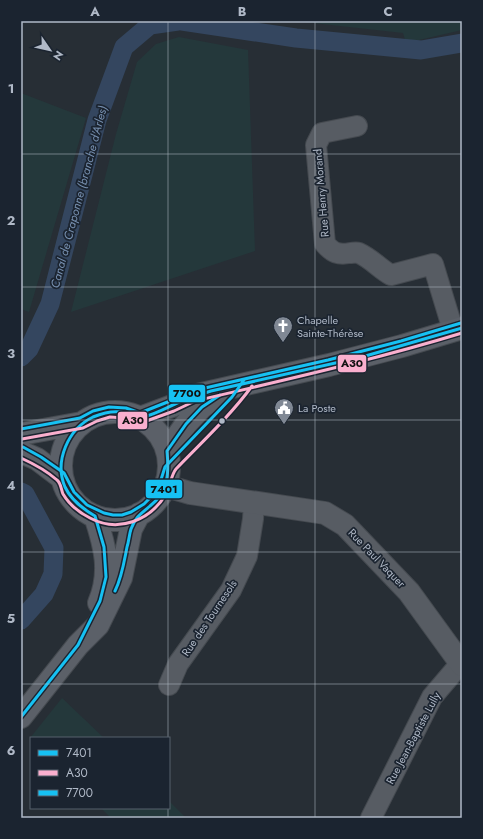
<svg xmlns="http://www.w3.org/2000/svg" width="483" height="839" viewBox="0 0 483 839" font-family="Jost,sans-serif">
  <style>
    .green { fill: #24383b }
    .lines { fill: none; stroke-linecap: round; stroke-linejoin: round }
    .canal { stroke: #34465f; stroke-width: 19 }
    .minor-casing { stroke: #454a50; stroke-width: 22 }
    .tertiary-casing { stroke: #454a50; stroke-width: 24 }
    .secondary-casing { stroke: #454a50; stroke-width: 24 }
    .minor { stroke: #575c63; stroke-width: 20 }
    .tertiary { stroke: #575c63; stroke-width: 22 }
    .secondary { stroke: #5b6068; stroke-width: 22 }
    .bus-1-casing { stroke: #1b2430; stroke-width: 6 }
    .bus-2-casing { stroke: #1b2430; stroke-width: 6 }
    .bus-3-casing { stroke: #1b2430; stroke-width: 6 }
    .bus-1 { stroke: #16c1f3; stroke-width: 3 }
    .bus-2 { stroke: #faafce; stroke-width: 3 }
    .bus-3 { stroke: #16c1f3; stroke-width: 3 }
    .grid { fill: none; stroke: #b0b9c7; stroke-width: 1; stroke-opacity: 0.55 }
    .bus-dot { fill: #b0b9c7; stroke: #1b2430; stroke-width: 1.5 }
    .labels { text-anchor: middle; stroke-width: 3.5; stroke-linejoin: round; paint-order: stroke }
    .street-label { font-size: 11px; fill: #b0b9c7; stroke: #1b2430 }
    .poi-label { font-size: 11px; fill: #b0b9c7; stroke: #1b2430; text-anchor: start }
    .water-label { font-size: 12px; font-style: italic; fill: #7790b0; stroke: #1b2430 }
    .line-badge { stroke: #1b2430; stroke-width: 1.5 }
    .pale-badge-label { font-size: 11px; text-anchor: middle; font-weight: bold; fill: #111 }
    .neatline { fill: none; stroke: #b0b9c7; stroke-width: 1.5 }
    .grid-label { font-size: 13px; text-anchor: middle; font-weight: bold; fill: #b0b9c7 }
  </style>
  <rect width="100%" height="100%" fill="#272e35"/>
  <!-- green -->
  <path class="green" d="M295,21H462V30L406,43L403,33Z
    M179,37L248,50L255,251L71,312L116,134L137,62L156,44Z
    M21,93L86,118L29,312L21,309Z
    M62,698L104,738L31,739L30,738Z
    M169,801L186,818H107L109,816L101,808H169Z"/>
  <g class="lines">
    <!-- canal -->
    <path class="canal" d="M182,21L296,38L421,50L462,43
      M21,357L29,349L50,304L97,120L124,47L150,25L178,21
      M21,492L25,494L54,548L53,574L44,594L21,620"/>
    <!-- minor casing -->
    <g class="minor-casing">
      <path id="minor" d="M357,126L322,133L316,145L325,244C333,253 338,255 350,253C353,253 356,252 359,253C372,259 380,269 391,275L433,264L453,330
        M169,685L178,664L231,590L247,556L253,519L254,502
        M371,818L432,697L461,663"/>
    </g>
    <!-- tertiary casing -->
    <g class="tertiary-casing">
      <path id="tertiary" d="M167,482L173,488L190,493L325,513L345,525L409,592L462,665"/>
    </g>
    <!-- secondary casing -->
    <g class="secondary-casing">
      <path id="secondary" d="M61 466a54 54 0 1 1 108 0a54 54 0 1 1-108 0Z
        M140,418L172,406L193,396L329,365L402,346L462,328
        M21,434L82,423
        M167,451L186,424L202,407L222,394
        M21,452L37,459L62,478
        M95,516C105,546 112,572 99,603
        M21,717L78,645L98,625L121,578L131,529L139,514"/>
    </g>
    <!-- minor -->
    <use href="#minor" class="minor"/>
    <!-- tertiary -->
    <use href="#tertiary" class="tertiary"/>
    <!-- secondary -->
    <use href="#secondary" class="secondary"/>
    <!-- bus-1 casing -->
    <g class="bus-1-casing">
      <path id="bus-1" d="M115,591C122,577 124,562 127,547C129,541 129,535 131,529C136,516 141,514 150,506C169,491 169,473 167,451L186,424L202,407L220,395
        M21,717L78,645L100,601L106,577L104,547L95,516C83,509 71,500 65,487C54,461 68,429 93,417C103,413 115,410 125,413C132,414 136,418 143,417C157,414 169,406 182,401C192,397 201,394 211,391L362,357L462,328"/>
    </g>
    <!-- bus-2 casing -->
    <g class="bus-2-casing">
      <path id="bus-2" d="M22,439L83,428L97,421L110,417L124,418L141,423L174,411L195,401C284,380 374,360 462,333
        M21,458C32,463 48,472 57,480C61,483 61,489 63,494C69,504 80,513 90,518C118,533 150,521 166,494C170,487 171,475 176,469C202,442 230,416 252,386"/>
    </g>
    <!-- bus-3 casing -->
    <g class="bus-3-casing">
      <path id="bus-3" d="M21,429L80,418L93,411L109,407L126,408L140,413L170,401L192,391L328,360L401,341L461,323
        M23,447L41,457L64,473L74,492L87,505L104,513L113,515H122L131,512L144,504L153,495L159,486L165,467L232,397L244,380"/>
    </g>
    <!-- bus-1 -->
    <use href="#bus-1" class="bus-1"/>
    <!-- bus-2 -->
    <use href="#bus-2" class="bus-2"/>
    <!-- bus-3 -->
    <use href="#bus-3" class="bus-3"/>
  </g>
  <!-- grid -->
  <path class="grid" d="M168,21V738M315,21V818M21,154H462M21,287H462M21,420H462M21,552H462M21,684H462M168,808V818"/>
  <!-- icons -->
  <defs>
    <g id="church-pin" transform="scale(1)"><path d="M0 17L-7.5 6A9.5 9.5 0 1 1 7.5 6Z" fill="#808894" stroke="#1b2430"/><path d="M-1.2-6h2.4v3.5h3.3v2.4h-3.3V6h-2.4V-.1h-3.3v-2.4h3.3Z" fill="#fff"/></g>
    <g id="civic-pin" transform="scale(1)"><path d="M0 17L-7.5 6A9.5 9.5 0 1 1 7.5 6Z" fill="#808894" stroke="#1b2430"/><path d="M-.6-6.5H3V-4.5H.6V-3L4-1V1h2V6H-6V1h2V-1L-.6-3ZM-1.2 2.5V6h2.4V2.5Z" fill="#fff"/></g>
  </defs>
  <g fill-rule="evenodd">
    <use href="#church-pin" x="283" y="326"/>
    <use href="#civic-pin" x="284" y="408"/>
  </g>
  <!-- markers -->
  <circle class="bus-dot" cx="222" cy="421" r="3.5"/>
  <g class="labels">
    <!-- street labels -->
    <g class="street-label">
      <text transform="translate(321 193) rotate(-95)" y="4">Rue Henry Morand</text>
      <text transform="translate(377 558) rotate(46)" y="4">Rue Paul Vaquer</text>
      <text transform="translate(209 618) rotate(-56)" y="4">Rue des Tournesols</text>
      <text transform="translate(413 738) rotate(-62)" y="4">Rue Jean-Baptiste Lully</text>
    </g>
    <!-- poi labels -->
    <g class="poi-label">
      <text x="297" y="324">Chapelle<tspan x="297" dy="13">Sainte-Thérèse</tspan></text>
      <text x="298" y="412">La Poste</text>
    </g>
    <!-- water labels -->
    <g class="water-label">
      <text transform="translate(79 197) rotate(-75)" y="4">Canal de Craponne (branche d'Arles)</text>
    </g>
  </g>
  <g class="line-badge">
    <rect x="337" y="354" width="30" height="19" rx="4" fill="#faafce"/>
    <rect x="168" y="384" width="38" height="19" rx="4" fill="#16c1f3"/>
    <rect x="117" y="411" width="31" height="19" rx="4" fill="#faafce"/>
    <rect x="145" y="479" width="38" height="20" rx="4" fill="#16c1f3"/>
  </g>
  <g class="pale-badge-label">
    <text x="352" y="367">A30</text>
    <text x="187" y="397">7700</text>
    <text x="133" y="424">A30</text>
    <text x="164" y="493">7401</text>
  </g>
  <!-- border -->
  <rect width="483" height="839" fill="none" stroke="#1b2430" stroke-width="44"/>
  <!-- legend -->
  <rect x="30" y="737" width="140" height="72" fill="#1b2430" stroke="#57606c"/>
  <rect x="38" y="750" width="20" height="6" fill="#16c1f3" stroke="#57606c"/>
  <text x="66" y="757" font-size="12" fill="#b0b9c7">7401</text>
  <rect x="38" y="770" width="20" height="6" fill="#faafce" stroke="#57606c"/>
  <text x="66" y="777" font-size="12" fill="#b0b9c7">A30</text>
  <rect x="38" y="790" width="20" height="6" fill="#16c1f3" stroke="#57606c"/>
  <text x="66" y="797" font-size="12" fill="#b0b9c7">7700</text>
  <!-- north arrow -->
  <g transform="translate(50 50) rotate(124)" stroke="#1b2430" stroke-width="3" paint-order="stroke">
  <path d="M0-3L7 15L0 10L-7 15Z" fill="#b0b9c7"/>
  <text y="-6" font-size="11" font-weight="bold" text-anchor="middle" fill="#b0b9c7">N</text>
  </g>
  <rect x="22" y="22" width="439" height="795" class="neatline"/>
  <g class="grid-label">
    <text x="95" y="16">A</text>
    <text x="242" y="16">B</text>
    <text x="388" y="16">C</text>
    <text x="11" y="93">1</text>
    <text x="11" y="225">2</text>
    <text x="11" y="358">3</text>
    <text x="11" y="490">4</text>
    <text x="11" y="623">5</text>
    <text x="11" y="755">6</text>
  </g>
</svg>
